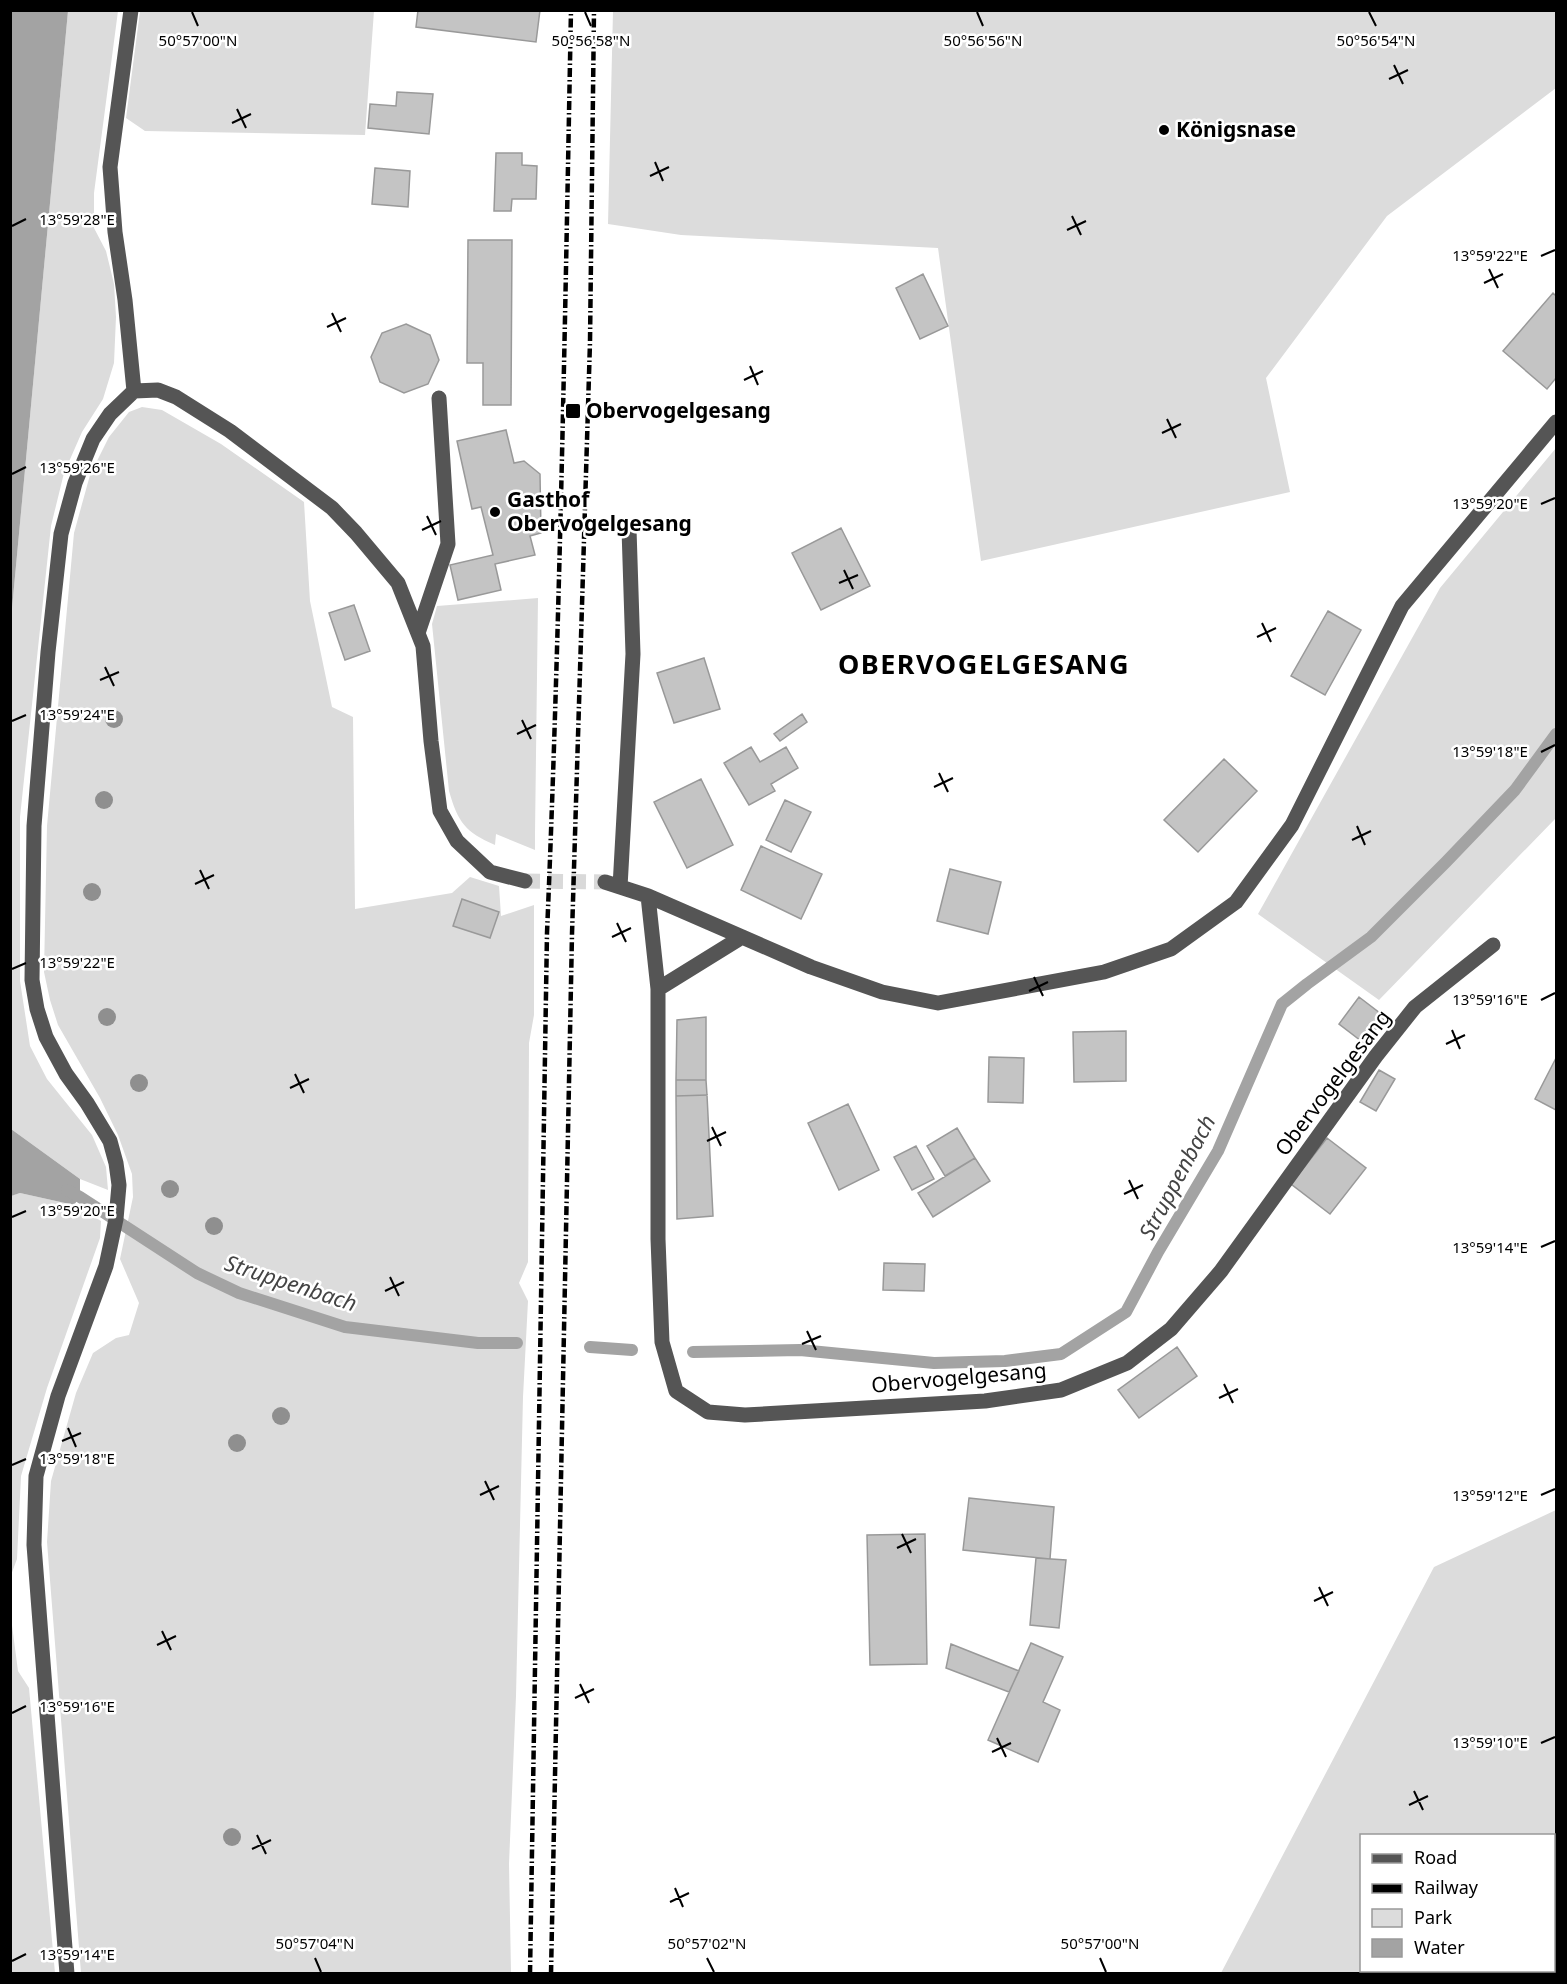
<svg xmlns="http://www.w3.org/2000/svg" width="1567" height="1984" viewBox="0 0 1567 1984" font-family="'Noto Sans',sans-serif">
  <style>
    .green { fill: #dcdcdc; fill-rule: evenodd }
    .water { fill: #a3a3a3 }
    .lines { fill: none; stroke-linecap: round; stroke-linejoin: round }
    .stream { stroke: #a3a3a3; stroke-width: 12 }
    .building { fill: #c4c4c4; stroke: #999; stroke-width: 1.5 }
    .minor-tunnel { stroke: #d9d9d9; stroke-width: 15; stroke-dasharray: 15 8; stroke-linecap: butt }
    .minor { stroke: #555; stroke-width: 15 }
    .rail { stroke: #000; stroke-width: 4.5; stroke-dasharray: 9 3 1.5 3; stroke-linecap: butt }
    .tree { fill: #8f8f8f }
    .ticks { fill: none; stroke: #000; stroke-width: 2 }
    .poi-dot { fill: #000; stroke: #fff; stroke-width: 2 }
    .labels { text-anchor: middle; stroke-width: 5; stroke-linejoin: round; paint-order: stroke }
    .poi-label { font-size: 21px; font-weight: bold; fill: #000; stroke: #fff; text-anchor: start }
    .street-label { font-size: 21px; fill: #000; stroke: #fff }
    .water-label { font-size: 22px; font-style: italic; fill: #444; stroke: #fff }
    .district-label { font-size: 27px; font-weight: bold; letter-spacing: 1.5px; fill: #000; stroke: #fff }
    .ticks-label { font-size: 15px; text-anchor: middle; fill: #000; stroke: #fff; stroke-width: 5; stroke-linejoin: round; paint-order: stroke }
  </style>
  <rect width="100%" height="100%" fill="#fff"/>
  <!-- green -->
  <path class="green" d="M68,11H118L94,193V228L106,251L114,284L116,317L114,363L103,399L82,432L64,473L51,526L20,817V981L30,1046L47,1079L92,1135L106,1167L108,1190L80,1179L11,1129V619Z
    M140,11H374L365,135L145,131L126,118Z
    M613,11H1556V88L1387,216L1266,378L1290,492L981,561L938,248L681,235L608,224Z
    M142,407L162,410L221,444L304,502L310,601L332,707L353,717L355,909L452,893L470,877L499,886L501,916L534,905V1015L529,1043L528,1262L519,1283L528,1301L523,1397L516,1696L509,1864L511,1973H81L47,1542L51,1481L76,1393L93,1353L116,1338L129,1335L139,1303L120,1259L133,1197L132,1174L118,1135L100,1098L58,1025L50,1000L44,972L47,826L74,533L90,475L109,437L129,412Z
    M1556,448V818L1379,1000L1258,914L1440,588Z
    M538,598L535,833V850L496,834L495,845C465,832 458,822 449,791L432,624L437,606Z
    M20,1193L74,1205L101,1221L100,1238L47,1388L21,1476L17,1559L11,1575L10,1196Z
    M1556,1510V1973H1221L1434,1567ZM1362,1836H1554V1970H1362Z
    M10,1610L18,1671L29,1688L55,1973H11Z"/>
  <!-- water -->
  <path class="water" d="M11,10L68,11L11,619L10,11Z
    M11,1129L80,1179V1197L74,1205L20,1193L11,1196Z"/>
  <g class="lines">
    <!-- stream -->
    <path class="stream" d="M67,1190L80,1197L197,1273L239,1293L345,1327L478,1343H517
      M590,1347L632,1350
      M693,1352L800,1350L934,1363L1005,1361L1061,1354L1126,1312L1158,1252L1218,1151L1282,1004L1307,984L1371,937L1446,862L1515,790L1556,734"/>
  </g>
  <!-- building -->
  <path class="building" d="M418,10H540L536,42L416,27Z
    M397,92L433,94L429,134L368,128L370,104L396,106Z
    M496,153H522V165L537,166L536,199H512L511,211H494Z
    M375,168L410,171L408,207L372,204Z
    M468,240H512L511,405H483V363H467Z
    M923,274L948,326L920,339L896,288Z
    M1553,293L1556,296V378L1547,389L1503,351Z
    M406,324L430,335L439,360L428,384L404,393L380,382L371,357L382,333Z
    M506,430L514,463L524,461L540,474L541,533L530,536L535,555L495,564L501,590L458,600L450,565L493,555L481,507L472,509L457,441Z
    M841,528L870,586L821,610L792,553Z
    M354,605L370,651L345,660L329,613Z
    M1328,611L1361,630L1325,695L1291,676Z
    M704,658L720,709L674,723L657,673Z
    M802,714L807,722L780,741L774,734Z
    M751,747L760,762L786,747L798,768L771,784L775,791L749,805L724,763Z
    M1224,759L1257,791L1198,852L1164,820Z
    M701,779L733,845L687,868L654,802Z
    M785,800L811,812L791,852L766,840Z
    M761,846L822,874L801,919L741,890Z
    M950,869L1001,882L988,934L937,921Z
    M462,899L499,912L490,938L453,926Z
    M1359,997L1385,1017L1365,1044L1339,1024Z
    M706,1017V1080H676L677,1020Z
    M1126,1031V1081L1074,1082L1073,1032Z
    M989,1057L1024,1058L1023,1103L988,1102Z
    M1556,1058V1110L1535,1099Z
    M1379,1070L1395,1079L1376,1111L1360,1102Z
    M676,1080H706L707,1095L676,1096Z
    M707,1095L713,1216L677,1219L676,1096Z
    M848,1104L879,1170L839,1190L808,1123Z
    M957,1128L975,1158L945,1176L927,1146Z
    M1327,1138L1366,1168L1330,1214L1291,1184Z
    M916,1146L934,1179L912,1190L894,1157Z
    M975,1158L990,1181L933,1217L918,1193Z
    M884,1263L925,1264L924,1291L883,1290Z
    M1177,1347L1197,1376L1139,1418L1118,1390Z
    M969,1498L1054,1507L1050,1559L963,1550Z
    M925,1534L927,1664L870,1665L867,1535Z
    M1036,1558L1066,1560L1059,1628L1030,1625Z
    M1031,1643L1063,1657L1043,1702L1060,1710L1038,1762L988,1740Z
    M951,1644L1019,1671L1009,1692L946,1668Z"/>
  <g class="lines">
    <!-- minor-tunnel -->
    <path class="minor-tunnel" d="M525,881L605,882"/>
    <!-- minor -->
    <path class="minor" d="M131,10L110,167L115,232L125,300L134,391
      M134,391L158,390L176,397L230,431L332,508L356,533L398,583L423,646L431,741L440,811L457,841L490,872L525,881
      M418,633L448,544L439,398
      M605,882L648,896L811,967L882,992L938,1003L1104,972L1171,949L1236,902L1292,825L1402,606L1556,422
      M620,887L633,654L629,529
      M648,896L658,989V1239L662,1342L676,1391L708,1412L745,1415L985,1401L1061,1390L1127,1363L1171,1329L1221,1271L1376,1056L1415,1007L1493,945
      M658,989L742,937
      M67,1974L34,1545L36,1476L58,1396L106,1266L116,1219L119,1185L116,1163L110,1141L87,1103L66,1074L46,1037L37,1009L32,980L34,826L48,652L61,534L75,483L93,439L110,414L134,391"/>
    <!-- rail -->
    <path class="rail" d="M530,1974L547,933C560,626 565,318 571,10
      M551,1974L572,934L590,342L594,10"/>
  </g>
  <!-- trees -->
  <g class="tree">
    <circle cx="114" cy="719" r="9"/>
    <circle cx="104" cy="800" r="9"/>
    <circle cx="92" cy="892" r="9"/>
    <circle cx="107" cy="1017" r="9"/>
    <circle cx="139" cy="1083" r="9"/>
    <circle cx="170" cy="1189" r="9"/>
    <circle cx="214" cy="1226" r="9"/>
    <circle cx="281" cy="1416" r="9"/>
    <circle cx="237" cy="1443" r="9"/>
    <circle cx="232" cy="1837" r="9"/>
  </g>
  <!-- ticks -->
  <path class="ticks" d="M192,12L198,26M585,12L591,26M977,12L983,26M1369,12L1376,26M1394,65L1403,84M1389,79L1408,70M237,109L246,128M232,123L251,114M655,162L663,181M650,176L669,167M1072,216L1081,235M12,226L26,219M1067,230L1086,221M1541,256L1555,250M1489,269L1498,288M1484,283L1503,274M332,313L341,332M327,327L346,318M750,366L758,385M744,380L763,371M1167,419L1176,438M1162,433L1181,424M12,474L26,467M1541,504L1555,498M427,516L436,535M422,530L441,521M844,570L853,589M839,583L858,575M1262,623L1271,642M1257,637L1276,628M105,667L114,686M100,680L119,672M522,720L531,739M12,721L26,715M517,734L536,725M1541,752L1555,745M939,773L948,792M934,787L953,778M1357,826L1365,845M1352,840L1371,831M200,870L209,889M195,884L214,875M617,923L626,942M612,937L631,928M12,969L26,963M1034,977L1043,996M1029,991L1048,982M1541,1000L1555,993M1452,1030L1460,1049M1446,1044L1465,1035M295,1074L304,1093M290,1088L309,1079M712,1127L721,1146M707,1141L726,1132M1129,1180L1138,1199M1124,1194L1143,1185M12,1217L26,1211M1541,1247L1555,1241M390,1277L399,1296M385,1291L404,1282M807,1331L816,1350M802,1344L821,1336M1224,1384L1233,1403M1219,1398L1238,1389M68,1428L76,1447M62,1441L81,1433M12,1465L26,1459M485,1481L494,1500M480,1495L499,1486M1541,1495L1555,1489M902,1534L911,1553M897,1548L916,1539M1319,1587L1328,1606M1314,1601L1333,1592M162,1631L171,1650M157,1645L176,1636M580,1684L589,1703M575,1698L594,1689M12,1713L26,1706M997,1738L1006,1757M1541,1743L1555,1737M992,1752L1011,1743M1414,1791L1423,1810M1409,1805L1428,1796M257,1835L266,1854M252,1849L271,1840M675,1888L683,1907M670,1902L689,1893M315,1958L321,1972M707,1958L714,1972M1100,1958L1106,1972M12,1961L26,1954"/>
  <!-- markers -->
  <g class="poi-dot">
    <circle cx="1164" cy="130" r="6"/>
    <rect x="565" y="403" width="16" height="16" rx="3"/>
    <circle cx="495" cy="512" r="6"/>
  </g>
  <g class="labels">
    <!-- poi labels -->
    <g class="poi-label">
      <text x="1176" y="137">Königsnase</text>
      <text x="586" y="418">Obervogelgesang</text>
      <text x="507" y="507">Gasthof<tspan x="507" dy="24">Obervogelgesang</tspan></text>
    </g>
    <!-- street labels -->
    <g class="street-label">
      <text transform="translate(1333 1083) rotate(-53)" y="7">Obervogelgesang</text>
      <text transform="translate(959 1378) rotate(-5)" y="7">Obervogelgesang</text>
    </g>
    <!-- water labels -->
    <g class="water-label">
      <text transform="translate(1177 1177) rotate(-62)" y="8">Struppenbach</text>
      <text transform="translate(291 1283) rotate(18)" y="8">Struppenbach</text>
    </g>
    <!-- district labels -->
    <g class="district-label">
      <text x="984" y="674">OBERVOGELGESANG</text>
    </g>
  </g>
  <g class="ticks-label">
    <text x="198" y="46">50°57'00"N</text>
    <text x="983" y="46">50°56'56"N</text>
    <text x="591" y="46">50°56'58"N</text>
    <text x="1376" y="46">50°56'54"N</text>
    <text x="77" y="225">13°59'28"E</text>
    <text x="1490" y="261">13°59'22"E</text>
    <text x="77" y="473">13°59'26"E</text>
    <text x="1490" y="509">13°59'20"E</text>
    <text x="77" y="720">13°59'24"E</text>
    <text x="1490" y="757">13°59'18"E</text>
    <text x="77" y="968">13°59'22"E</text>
    <text x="1490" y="1005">13°59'16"E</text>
    <text x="77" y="1216">13°59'20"E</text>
    <text x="1490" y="1253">13°59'14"E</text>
    <text x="77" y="1464">13°59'18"E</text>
    <text x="1490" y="1501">13°59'12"E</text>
    <text x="77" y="1712">13°59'16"E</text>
    <text x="1490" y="1748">13°59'10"E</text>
    <text x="315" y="1949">50°57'04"N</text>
    <text x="707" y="1949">50°57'02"N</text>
    <text x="1100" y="1949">50°57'00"N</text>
    <text x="77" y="1960">13°59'14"E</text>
  </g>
  <!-- border -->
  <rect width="1567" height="1984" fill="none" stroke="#000000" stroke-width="24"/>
  <!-- legend -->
  <rect x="1360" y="1834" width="195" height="138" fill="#ffffff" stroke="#999999" stroke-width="1.5"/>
  <rect x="1372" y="1854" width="30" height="9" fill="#555555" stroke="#999999" stroke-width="1.5"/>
  <text x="1414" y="1864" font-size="18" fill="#000000">Road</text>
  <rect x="1372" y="1884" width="30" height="9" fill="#000000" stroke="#999999" stroke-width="1.5"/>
  <text x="1414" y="1894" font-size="18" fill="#000000">Railway</text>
  <rect x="1372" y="1909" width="30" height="18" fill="#dcdcdc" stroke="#999999" stroke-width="1.5"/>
  <text x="1414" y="1924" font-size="18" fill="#000000">Park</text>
  <rect x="1372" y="1939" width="30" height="18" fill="#a3a3a3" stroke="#999999" stroke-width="1.5"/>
  <text x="1414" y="1954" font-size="18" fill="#000000">Water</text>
</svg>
